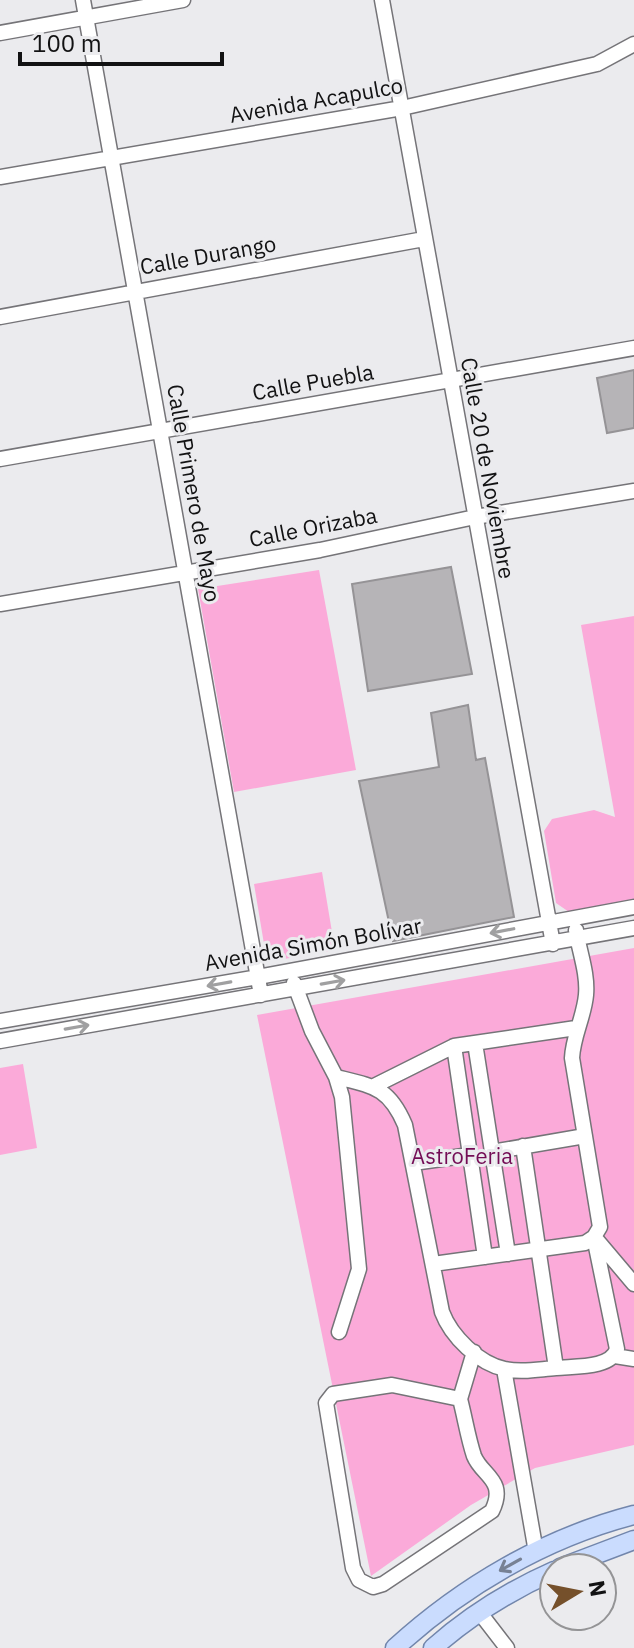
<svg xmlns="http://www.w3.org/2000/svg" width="634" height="1648" viewBox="0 0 634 1648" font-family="'IBM Plex Sans',sans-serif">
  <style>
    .green { fill: #fbaad9 }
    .building { fill: #b6b4b7; stroke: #959396; stroke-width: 2 }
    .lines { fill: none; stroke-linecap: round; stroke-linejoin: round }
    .minor-casing { stroke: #757478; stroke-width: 17 }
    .major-casing { stroke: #7286ac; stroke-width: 21 }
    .minor { stroke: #fff; stroke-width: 14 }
    .major { stroke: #cadcfe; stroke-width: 18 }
    .oneway { stroke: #a0a0a1 }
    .oneway2 { stroke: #778194 }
    .labels { text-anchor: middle; stroke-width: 6; stroke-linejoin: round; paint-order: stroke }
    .street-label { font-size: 22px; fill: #121213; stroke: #ebebee }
    .park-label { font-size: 22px; fill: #730c55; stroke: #ebebee }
  </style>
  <rect width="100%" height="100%" fill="#ebebee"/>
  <!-- green -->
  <path class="green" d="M319,570L356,770L234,792L198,589Z
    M634,616V900L569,912L556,903L544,831L552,819L594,810L615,817L581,625Z
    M322,872L335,950L267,962L254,884Z
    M634,948V1445L535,1468L471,1505L371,1576L257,1015Z
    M23,1064L37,1148L0,1155V1068Z"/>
  <!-- building -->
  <path class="building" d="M634,370V428L607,433L597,378Z
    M451,567L472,674L368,691L352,584Z
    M468,705L476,760L485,758L514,917L393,941L359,781L439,767L431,713Z"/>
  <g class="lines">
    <!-- minor casing -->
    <g class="minor-casing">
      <path id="minor" d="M83,0L261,995
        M382,0L553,944
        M0,33L183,0
        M0,177L402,108L597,64L634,44
        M0,317L424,239
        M0,459L634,348
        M0,604L320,550L475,517L634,491
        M294,983L312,1031L336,1077L342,1097L359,1269L339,1332
        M0,1021L258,977L634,907
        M0,1041L634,928
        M475,1043L508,1254
        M336,1077C373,1086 389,1087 405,1125L442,1312C451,1336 479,1364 505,1369C521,1373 540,1369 556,1368L523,1146
        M374,1086L454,1046
        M492,1152L585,1136
        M413,1163L470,1155
        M596,1239L634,1284
        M485,1257L454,1046L576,1028
        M433,1264L585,1243L594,1237L600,1227L572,1058C573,1036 584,1017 586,995C588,973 579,951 576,930
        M615,1356L634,1359
        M556,1368C574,1366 611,1369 617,1349L594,1237
        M504,1369L536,1552
        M392,1385L460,1399C465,1418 468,1438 474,1456C482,1476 507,1480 492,1511L383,1584L373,1587L359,1580L353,1568L326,1403L333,1394Z
        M460,1399L474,1352
        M480,1613L507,1648"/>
    </g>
    <!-- major casing -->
    <g class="major-casing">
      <path id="major" d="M560,1568L634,1540
        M395,1648C463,1586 545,1538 634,1515
        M433,1648C468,1617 511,1590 554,1571"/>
    </g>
    <!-- minor -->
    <use href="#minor" class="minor"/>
    <!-- major -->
    <use href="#major" class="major"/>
  </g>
  <!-- one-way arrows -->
  <defs><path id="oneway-shaft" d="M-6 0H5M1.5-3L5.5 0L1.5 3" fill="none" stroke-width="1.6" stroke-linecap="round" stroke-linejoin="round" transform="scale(2)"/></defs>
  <g class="oneway">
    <use href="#oneway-shaft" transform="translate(502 931) rotate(169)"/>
    <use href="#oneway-shaft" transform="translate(333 982) rotate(-10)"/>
    <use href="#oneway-shaft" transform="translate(219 984) rotate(170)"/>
    <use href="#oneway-shaft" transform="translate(77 1027) rotate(-10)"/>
  </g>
  <use class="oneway2" href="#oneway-shaft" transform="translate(510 1565) rotate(151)"/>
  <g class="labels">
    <!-- street labels -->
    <g class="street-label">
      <text transform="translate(316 100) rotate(-10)" y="8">Avenida Acapulco</text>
      <text transform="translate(208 255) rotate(-10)" y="8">Calle Durango</text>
      <text transform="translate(313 382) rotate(-10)" y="8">Calle Puebla</text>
      <text transform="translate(488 468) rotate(80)" y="8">Calle 20 de Noviembre</text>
      <text transform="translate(194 493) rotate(80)" y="8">Calle Primero de Mayo</text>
      <text transform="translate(313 527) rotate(-11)" y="8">Calle Orizaba</text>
      <text transform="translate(313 944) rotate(-10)" y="8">Avenida Simón Bolívar</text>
    </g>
    <!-- park labels -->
    <g class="park-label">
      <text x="462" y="1164">AstroFeria</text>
    </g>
  </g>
  <!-- north arrow -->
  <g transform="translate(578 1592) rotate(80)"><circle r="38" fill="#ebebee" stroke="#949496" stroke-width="2"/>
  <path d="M0-6L14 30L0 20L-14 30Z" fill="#75502b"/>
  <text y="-12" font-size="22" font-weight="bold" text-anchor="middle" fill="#121213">N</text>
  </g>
  <!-- scale -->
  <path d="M20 52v12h202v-12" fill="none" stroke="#121213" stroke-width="4"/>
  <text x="32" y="52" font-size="24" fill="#121213" stroke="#ebebee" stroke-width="6" paint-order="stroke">100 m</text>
</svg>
